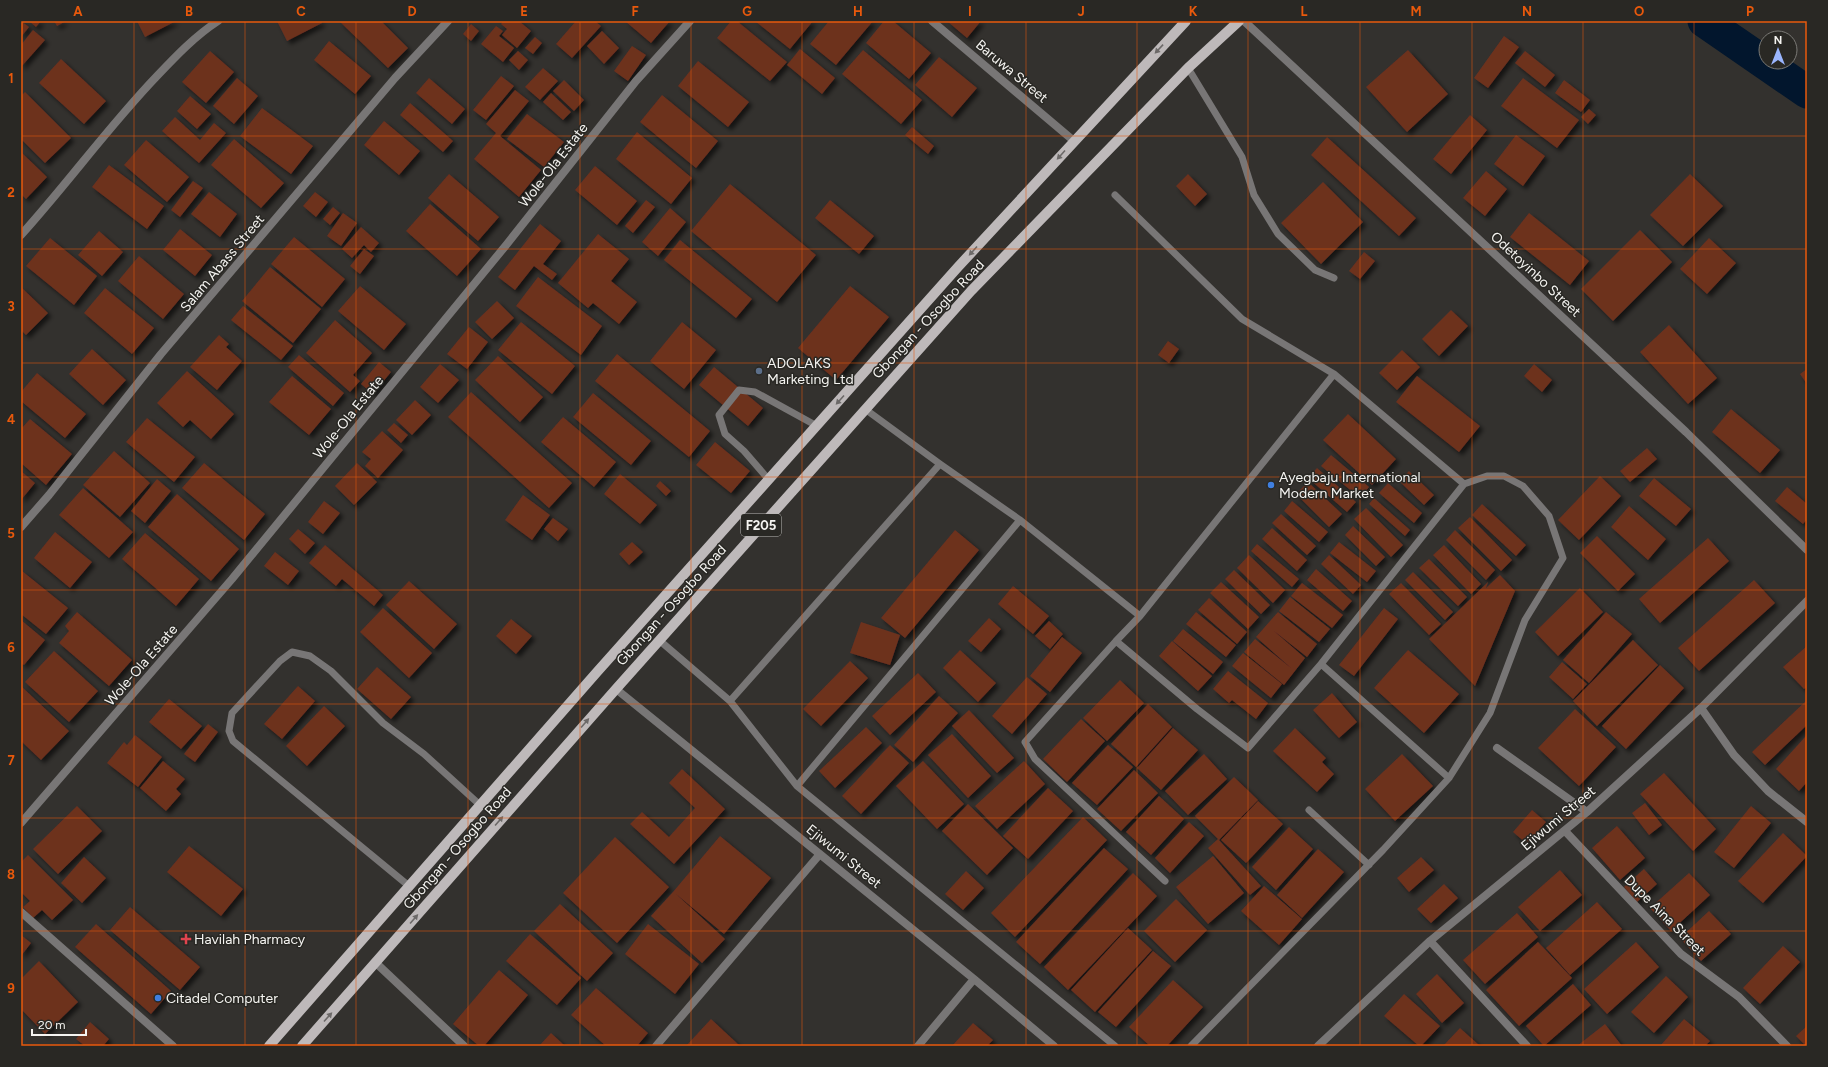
<svg xmlns="http://www.w3.org/2000/svg" width="1828" height="1067" viewBox="0 0 1828 1067" font-family="Figtree,sans-serif">
  <style>
    .lines { fill: none; stroke-linecap: round; stroke-linejoin: round }
    .river { stroke: #02162d; stroke-width: 33 }
    .building { fill: #6d301f; filter: url(#shadow) }
    .service { stroke: #787676; stroke-width: 7 }
    .minor { stroke: #787676; stroke-width: 8 }
    .primary { stroke: #beb9ba; stroke-width: 10 }
    .oneway { fill: #6c6968 }
    .grid { fill: none; stroke: #e8590c; stroke-width: 1; stroke-opacity: 0.55 }
    .service-dot { fill: #5c6f8a; stroke: #292824; stroke-width: 1.5 }
    .shop-dot { fill: #3f7fe0; stroke: #292824; stroke-width: 1.5 }
    .health-dot { fill: #e0444e; stroke: #292824; stroke-width: 1.5 }
    .labels { text-anchor: middle; stroke-width: 3; stroke-linejoin: round; paint-order: stroke }
    .shield { fill: #292824; stroke: #b8b7b4; stroke-width: 1 }
    .shield-label { font-size: 13px; font-weight: bold; fill: #f5f4f1 }
    .street-label { font-size: 14px; fill: #f5f4f1; stroke: #292824 }
    .poi-label { font-size: 14px; fill: #f5f4f1; stroke: #292824; text-anchor: start }
    .neatline { fill: none; stroke: #e8590c; stroke-width: 1.5 }
    .grid-label { font-size: 13px; text-anchor: middle; font-weight: bold; fill: #e8590c }
  </style>
  <defs>
    <filter id="shadow"><feDropShadow dx="3.5" dy="3.5" stdDeviation="2" flood-color="#0009"/></filter>
  </defs>
  <rect width="100%" height="100%" fill="#33312e"/>
  <g class="lines">
    <!-- river -->
    <path class="river" d="M1704,21L1807,92"/>
  </g>
  <!-- building -->
  <path class="building" d="M21,21L29,27L21,37Z
    M29,21H41L36,27Z
    M54,21H66L57,26Z
    M137,21H176L145,37Z
    M277,21H321L322,23L287,41Z
    M339,21H381L408,48L388,68Z
    M503,21H519L531,31L517,48L502,35L507,29L501,24Z
    M576,21H595L601,26L572,58L556,44Z
    M625,21H670L651,43Z
    M731,21H737L787,62L770,81L717,38Z
    M755,21H813L790,49Z
    M829,21H873L836,65L810,44Z
    M884,21H893L931,53L909,79L866,43Z
    M947,21H981L967,38Z
    M471,24L479,31L471,41L463,34Z
    M496,26L503,31L499,36L514,48L503,62L481,44Z
    M33,30L45,40L21,67V45Z
    M602,31L619,48L604,64L587,46Z
    M1504,36L1519,47L1488,88L1474,78Z
    M535,37L542,43L533,54L525,48Z
    M329,41L371,76L355,94L314,60Z
    M632,46L646,55L628,81L614,71Z
    M800,49L835,78L822,94L787,65Z
    M863,50L922,100L901,124L842,74Z
    M1408,50L1448,94L1407,132L1366,87Z
    M210,51L234,72L206,103L182,82Z
    M518,51L528,60L519,70L509,60Z
    M1525,51L1555,75L1545,87L1515,63Z
    M939,57L977,88L952,117L915,85Z
    M61,59L106,101L84,124L39,83Z
    M698,61L749,102L728,127L678,86Z
    M543,68L558,81L540,100L525,87Z
    M501,76L514,86L486,120L473,110Z
    M237,78L258,96L234,124L213,106Z
    M429,78L465,109L452,124L416,93Z
    M1523,78L1579,120L1557,148L1501,106Z
    M564,80L584,100L574,111L553,91Z
    M1564,80L1590,100L1581,112L1555,93Z
    M515,90L529,101L500,136L541,170L519,197L474,159L496,133L486,124Z
    M25,92L71,138L45,163L21,139V96Z
    M551,93L571,112L563,120L543,102Z
    M662,95L718,141L696,168L640,122Z
    M190,96L211,114L197,129L177,111Z
    M410,103L453,141L443,152L400,115Z
    M262,108L313,146L291,174L240,136Z
    M1589,109L1596,115L1588,124L1581,117Z
    M527,114L564,142L544,167L507,139Z
    M1470,115L1487,130L1451,174L1433,159Z
    M175,117L200,140L214,123L226,133L199,163L162,131Z
    M384,121L420,151L399,175L364,145Z
    M912,127L934,146L928,154L905,135Z
    M637,132L692,178L671,204L616,159Z
    M1516,135L1545,156L1523,186L1494,164Z
    M1327,137L1416,218L1399,236L1311,155Z
    M234,139L284,183L261,208L211,165Z
    M146,140L189,177L167,202L124,165Z
    M21,152L47,177L26,199L21,194Z
    M109,165L164,206L147,229L92,187Z
    M595,166L637,201L617,225L575,190Z
    M1486,171L1507,189L1485,216L1463,198Z
    M449,174L499,217L478,241L428,198Z
    M1188,174L1207,194L1195,206L1176,186Z
    M1690,174L1723,206L1683,246L1650,215Z
    M193,181L203,188L180,217L171,210Z
    M1323,182L1363,222L1321,264L1281,223Z
    M730,184L816,255L777,302L691,231Z
    M209,192L237,214L220,237L191,214Z
    M315,192L328,202L316,217L303,206Z
    M646,200L655,207L633,233L625,226Z
    M830,200L874,236L859,254L815,218Z
    M430,204L481,249L457,276L406,231Z
    M333,207L340,213L330,225L323,219Z
    M670,208L686,222L658,256L642,242Z
    M343,213L357,223L341,246L327,236Z
    M1529,213L1589,261L1570,285L1510,237Z
    M540,224L561,241L543,264L557,274L552,280L534,266L515,290L498,277Z
    M361,227L379,243L371,252L364,245L352,258L342,249Z
    M180,229L212,255L195,276L163,250Z
    M1640,230L1672,262L1613,321L1581,289Z
    M99,231L123,252L102,276L78,255Z
    M598,234L629,259L611,281L637,302L619,324L593,303L588,308L558,283Z
    M294,237L345,279L322,307L271,264Z
    M50,238L97,276L74,305L26,266Z
    M1709,238L1736,263L1707,294L1680,269Z
    M680,240L752,299L736,318L664,260Z
    M364,249L374,256L360,274L350,266Z
    M1364,252L1375,261L1360,279L1349,271Z
    M139,256L184,294L163,319L118,281Z
    M270,267L321,309L293,343L242,301Z
    M538,277L602,326L581,355L516,306Z
    M360,286L406,324L384,350L338,311Z
    M850,286L889,317L836,380L798,348Z
    M21,287L48,313L26,335L21,330Z
    M105,288L154,328L132,354L84,313Z
    M497,301L514,318L492,339L475,322Z
    M243,306L293,346L281,360L231,320Z
    M1451,310L1468,326L1439,356L1422,339Z
    M335,320L372,353L353,375L360,381L350,392L306,353Z
    M521,322L575,366L552,394L498,350Z
    M682,322L716,350L684,389L650,361Z
    M1669,325L1717,378L1688,404L1640,352Z
    M469,327L488,342L467,369L447,354Z
    M219,335L229,344L226,347L242,361L217,390L190,367Z
    M1168,341L1179,349L1169,363L1158,355Z
    M92,349L126,380L103,405L69,374Z
    M1402,350L1420,367L1397,390L1379,373Z
    M617,354L710,431L689,457L595,381Z
    M299,355L344,393L333,406L288,367Z
    M498,356L543,397L520,422L475,380Z
    M379,362L391,372L373,394L361,384Z
    M440,364L459,380L438,403L420,387Z
    M1534,364L1552,380L1542,392L1524,376Z
    M714,367L763,408L748,426L699,385Z
    M1807,369V384L1800,374Z
    M187,371L234,414L211,439L190,420L183,427L157,403Z
    M37,373L86,414L65,438L21,401V392Z
    M292,376L331,409L309,435L269,402Z
    M1417,376L1480,426L1459,452L1396,402Z
    M471,392L572,483L549,508L448,417Z
    M593,393L651,441L631,465L573,417Z
    M415,400L431,415L412,435L396,420Z
    M1731,409L1780,450L1760,473L1712,432Z
    M1348,414L1396,459L1372,485L1323,440Z
    M563,417L616,462L594,487L541,442Z
    M147,418L195,457L174,482L126,442Z
    M30,419L72,454L46,485L21,463V429Z
    M394,423L408,435L401,443L387,430Z
    M382,431L403,450L378,478L365,466L371,459L362,452Z
    M715,442L750,471L731,493L696,465Z
    M1647,448L1657,459L1630,482L1620,471Z
    M114,451L150,483L120,517L83,485Z
    M1331,455L1369,487L1360,498L1321,466Z
    M204,463L265,514L244,540L182,488Z
    M357,463L377,482L354,505L335,486Z
    M1317,468L1356,502L1347,512L1308,478Z
    M21,471L35,483L21,500Z
    M1409,471L1434,495L1424,505L1399,481Z
    M620,474L657,505L640,524L604,494Z
    M1600,476L1621,496L1579,540L1558,520Z
    M1654,478L1691,509L1676,526L1639,496Z
    M157,479L171,491L145,523L131,511Z
    M660,481L671,491L666,496L656,486Z
    M1308,482L1342,514L1329,527L1296,494Z
    M1388,483L1422,513L1414,523L1379,493Z
    M1787,487L1807,504V519L1803,524L1775,501Z
    M83,488L133,532L109,558L59,515Z
    M177,494L239,549L211,581L148,527Z
    M523,495L550,515L532,540L505,520Z
    M1374,498L1410,530L1405,536L1369,504Z
    M324,501L340,513L323,534L308,522Z
    M1292,501L1328,532L1319,542L1284,511Z
    M1482,504L1526,545L1516,556L1472,515Z
    M1629,506L1666,539L1648,560L1611,527Z
    M1366,508L1403,545L1391,557L1354,519Z
    M1281,514L1316,546L1307,555L1272,523Z
    M1470,517L1512,560L1501,571L1458,528Z
    M553,518L568,529L558,541L544,529Z
    M1353,526L1385,557L1376,566L1345,535Z
    M1272,528L1307,560L1297,571L1262,539Z
    M298,529L315,543L305,554L289,539Z
    M955,530L979,550L905,638L881,618Z
    M1455,530L1495,570L1486,580L1446,540Z
    M55,532L92,562L70,588L34,558Z
    M145,533L199,579L176,606L122,559Z
    M1597,536L1635,574L1618,591L1580,553Z
    M1708,538L1729,561L1660,623L1639,599Z
    M632,542L643,552L629,565L619,554Z
    M1339,542L1376,571L1367,582L1330,553Z
    M1257,544L1299,579L1292,587L1251,551Z
    M325,545L383,595L374,606L342,579L336,586L309,563Z
    M1444,545L1481,584L1471,594L1433,555Z
    M275,552L299,571L288,585L264,566Z
    M1249,555L1285,590L1273,603L1237,568Z
    M1329,555L1361,585L1353,594L1321,564Z
    M1429,559L1467,597L1458,606L1419,568Z
    M1316,569L1352,601L1343,611L1307,580Z
    M1234,570L1270,605L1261,614L1225,579Z
    M22,571L68,608L46,634L21,614Z
    M1413,572L1453,612L1445,620L1405,580Z
    M1500,575L1515,591L1475,686L1429,639L1488,582L1486,588Z
    M1754,580L1775,603L1699,671L1678,648Z
    M409,581L457,624L434,649L386,605Z
    M1221,582L1259,617L1248,629L1210,593Z
    M1302,583L1343,615L1332,628L1291,596Z
    M1401,583L1441,624L1429,635L1389,594Z
    M1013,586L1049,616L1033,634L998,604Z
    M1580,588L1603,612L1558,656L1535,632Z
    M1290,597L1330,629L1319,642L1279,611Z
    M1209,598L1247,632L1237,644L1198,610Z
    M383,608L432,653L409,678L360,632Z
    M1384,608L1398,619L1354,676L1339,665Z
    M77,612L132,660L109,686L59,643L69,631L65,626Z
    M1196,612L1236,645L1226,657L1186,624Z
    M1278,612L1317,644L1307,657L1274,631L1305,658L1284,685L1244,652L1255,639L1291,668L1256,637Z
    M1606,612L1632,634L1589,683L1563,660Z
    M989,618L1001,629L981,652L968,641Z
    M511,619L532,636L516,654L496,636Z
    M21,620L45,640L24,665L21,663Z
    M1049,621L1063,634L1050,649L1035,636Z
    M861,622L900,635L890,665L850,653Z
    M1183,629L1223,662L1213,674L1173,641Z
    M1062,637L1082,653L1050,692L1030,676Z
    M1633,640L1658,665L1597,726L1573,701Z
    M1172,641L1212,676L1198,691L1159,656Z
    M1807,646V687L1804,689L1783,667Z
    M960,650L996,683L978,702L943,668Z
    M1408,650L1459,694L1424,733L1374,688Z
    M54,651L98,691L69,722L25,682Z
    M1243,653L1282,684L1271,698L1232,666Z
    M850,661L868,678L821,726L803,709Z
    M1562,662L1587,684L1573,699L1549,677Z
    M1660,665L1684,688L1626,749L1602,726Z
    M377,667L411,697L391,719L357,689Z
    M1228,671L1268,703L1256,719L1232,700L1229,703L1213,689Z
    M918,673L936,692L890,735L872,716Z
    M1027,677L1047,694L1012,734L992,716Z
    M1120,680L1144,703L1107,741L1083,718Z
    M298,686L315,701L282,739L264,724Z
    M22,687L69,731L41,760L21,741V688Z
    M1332,693L1357,722L1339,738L1313,710Z
    M939,696L958,713L913,762L894,745Z
    M169,699L202,726L181,749L149,722Z
    M1807,700V725L1765,765L1752,752Z
    M1148,704L1172,727L1136,767L1111,744Z
    M324,706L345,726L307,766L286,746Z
    M1575,709L1616,747L1579,786L1538,748Z
    M969,710L1014,758L997,773L952,726Z
    M1081,719L1105,741L1067,782L1043,759Z
    M208,724L218,732L195,762L184,754Z
    M866,727L882,743L835,788L819,771Z
    M1173,728L1198,750L1161,790L1137,768Z
    M1295,728L1326,758L1322,762L1334,774L1317,792L1273,751Z
    M952,734L991,776L968,798L928,755Z
    M135,735L162,757L138,787L107,763L124,742L127,745Z
    M1807,735V782L1799,791L1776,769Z
    M890,745L909,763L861,814L842,796Z
    M1108,745L1133,767L1097,805L1072,783Z
    M1204,754L1227,779L1188,815L1165,791Z
    M1402,754L1433,786L1395,821L1365,789Z
    M163,761L185,779L176,789L181,794L166,811L140,788Z
    M923,761L964,804L937,829L896,786Z
    M1024,761L1045,784L997,829L975,806Z
    M682,769L725,809L674,864L630,824L642,812L669,837L695,808L669,783Z
    M1134,770L1158,793L1121,831L1097,809Z
    M1664,773L1716,829L1693,851L1640,794Z
    M1234,777L1258,800L1219,840L1195,816Z
    M1048,788L1073,811L1028,859L1003,836Z
    M1159,796L1184,819L1151,855L1126,832Z
    M1258,801L1283,824L1246,863L1221,840Z
    M1645,803L1662,825L1649,835L1632,813Z
    M968,804L1013,848L987,875L942,831Z
    M77,806L102,831L58,874L33,849Z
    M1751,806L1771,823L1734,868L1714,852Z
    M1532,810L1546,822L1527,844L1513,832Z
    M1083,817L1107,840L1015,937L991,913Z
    M1189,822L1204,836L1170,873L1155,858Z
    M1617,826L1645,858L1620,880L1592,848Z
    M1289,827L1313,849L1276,890L1252,867Z
    M1783,833L1807,856L1763,903L1738,881Z
    M720,836L771,878L724,934L676,894L725,939L702,963L651,916L673,892Z
    M615,837L669,887L617,943L563,893Z
    M1218,839L1261,886L1250,895L1208,848Z
    M189,846L243,889L221,916L167,872Z
    M1104,848L1128,869L1040,964L1016,942Z
    M1318,849L1344,872L1302,918L1277,895Z
    M28,855L73,900L52,920L42,910L33,918L23,907L30,901L21,892V862Z
    M1213,856L1244,893L1208,924L1176,887Z
    M84,857L106,878L82,903L61,883Z
    M1421,857L1434,870L1409,892L1397,878Z
    M1644,869L1657,884L1637,902L1624,887Z
    M1560,870L1582,895L1540,931L1518,907Z
    M966,871L984,888L963,910L945,894Z
    M1133,873L1157,896L1068,990L1044,967Z
    M1689,873L1710,895L1671,931L1650,908Z
    M1444,884L1458,898L1431,923L1417,909Z
    M1264,886L1302,919L1279,945L1241,911Z
    M1176,899L1207,930L1175,962L1144,931Z
    M1597,902L1622,929L1570,975L1546,948Z
    M560,904L613,953L587,981L534,931Z
    M130,907L200,967L180,990L110,930Z
    M1709,911L1731,934L1701,961L1680,938Z
    M1517,913L1538,937L1485,984L1463,960Z
    M96,924L171,991L151,1014L75,947Z
    M648,924L699,964L675,994L625,954Z
    M1128,928L1152,950L1095,1012L1071,990Z
    M530,934L581,978L557,1005L506,961Z
    M21,935L31,943L21,956Z
    M1538,942L1572,978L1519,1026L1486,990Z
    M1636,942L1659,967L1607,1014L1584,989Z
    M1783,946L1800,962L1760,1004L1743,988Z
    M1153,951L1171,966L1116,1027L1098,1012Z
    M39,961L78,1002L45,1034L21,1009V979Z
    M499,970L528,995L484,1046H479L453,1024Z
    M1437,974L1464,1003L1442,1023L1416,994Z
    M1666,976L1688,997L1654,1033L1631,1012Z
    M1173,980L1203,1007L1167,1046H1150L1129,1027Z
    M1573,984L1591,1005L1544,1046L1526,1026Z
    M596,988L648,1033L637,1046H606L571,1015Z
    M1404,994L1440,1026L1421,1046H1419L1384,1016Z
    M711,1019L740,1046H686Z
    M1684,1019L1710,1041L1705,1046H1660Z
    M90,1022L109,1039L103,1046H85L76,1039Z
    M973,1023L993,1040L987,1046H952Z
    M1605,1024L1622,1046H1577Z
    M1807,1026V1046H1806L1796,1036Z
    M1460,1028L1480,1046H1443Z
    M551,1033L565,1046H539Z"/>
  <g class="lines">
    <!-- service -->
    <path class="service" d="M1188,68L1242,157L1254,195L1278,234L1315,270L1334,278
      M1115,195L1242,319L1334,374L1140,616
      M1334,374L1464,484
      M865,409L940,464L1020,520L1140,616L1116,641L1197,709L1248,748L1321,664L1464,484L1487,476H1504L1523,486L1549,516L1563,558L1525,620L1490,713L1449,778L1383,850L1191,1046
      M769,480L744,451L725,434L719,415L739,390L755,392L817,426
      M659,640L730,701L797,786L1115,1046
      M1116,641L1025,742L1035,759L1165,881
      M1321,664L1449,778
      M730,701L940,464
      M797,786L1020,520
      M1309,810L1369,865
      M409,886L233,741L229,731L232,713L280,661L292,652L310,656L331,671L383,723L424,754L480,805"/>
    <!-- minor -->
    <path class="minor" d="M932,21L1074,141
      M1244,21L1686,432L1807,550
      M21,235C68,183 109,126 157,76C176,56 195,36 218,21
      M21,527L49,495L161,354L395,78L448,21
      M616,689L974,979L1054,1046
      M1701,708L1734,755L1768,791L1807,822
      M1497,748L1587,812
      M21,823L232,579L507,244L636,81L690,21
      M1565,831L1681,954L1739,997L1787,1046
      M21,912L173,1046
      M1430,941L1527,1046
      M376,963L464,1046
      M656,1046L820,854
      M918,1046L974,979
      M1318,1046L1430,941L1587,812L1701,708L1807,601"/>
    <!-- primary -->
    <path class="primary" d="M269,1046L597,672L958,267L1186,21
      M302,1046L616,689L971,291L1188,68L1239,21"/>
  </g>
  <!-- one-way arrows -->
  <defs><path id="oneway-solid" d="M-6-.8H1V-3.2L6.5 0L1 3.2V.8H-6Z"/></defs>
  <g class="oneway">
    <use href="#oneway-solid" transform="translate(1159 49) rotate(133)"/>
    <use href="#oneway-solid" transform="translate(1061 155) rotate(132)"/>
    <use href="#oneway-solid" transform="translate(973 251) rotate(132)"/>
    <use href="#oneway-solid" transform="translate(840 400) rotate(132)"/>
    <use href="#oneway-solid" transform="translate(585 723) rotate(-49)"/>
    <use href="#oneway-solid" transform="translate(499 821) rotate(-49)"/>
    <use href="#oneway-solid" transform="translate(414 919) rotate(-49)"/>
    <use href="#oneway-solid" transform="translate(328 1017) rotate(-48)"/>
  </g>
  <!-- grid -->
  <path class="grid" d="M134,21V1046M245,21V1046M356,21V1046M468,21V1046M580,21V1046M691,21V1046M802,21V1046M914,21V1046M1026,21V1046M1137,21V1046M1248,21V1046M1360,21V1046M1472,21V1046M1583,21V1046M1694,21V1046M21,136H1807M21,249H1807M21,363H1807M21,477H1807M21,590H1807M21,704H1807M21,818H1807M21,931H1807"/>
  <!-- markers -->
  <circle class="service-dot" cx="759" cy="371" r="4"/>
  <g class="shop-dot">
    <circle cx="1271" cy="485" r="4"/>
    <circle cx="158" cy="998" r="4"/>
  </g>
  <path class="health-dot" d="M184 933h4v4h4v4h-4v4h-4v-4h-4v-4h4z"/>
  <g class="labels">
    <!-- shield labels -->
    <rect class="shield" x="741" y="514" width="40" height="22" rx="3"/>
    <g class="shield-label">
      <text x="761" y="530">F205</text>
    </g>
    <!-- street labels -->
    <g class="street-label">
      <text transform="translate(1012 71) rotate(40)" y="5">Baruwa Street</text>
      <text transform="translate(553 165) rotate(-52)" y="5">Wole-Ola Estate</text>
      <text transform="translate(222 263) rotate(-50)" y="5">Salam Abass Street</text>
      <text transform="translate(1536 274) rotate(43)" y="5">Odetoyinbo Street</text>
      <text transform="translate(928 319) rotate(-47)" y="5">Gbongan - Osogbo Road</text>
      <text transform="translate(348 417) rotate(-51)" y="5">Wole-Ola Estate</text>
      <text transform="translate(671 605) rotate(-48)" y="5">Gbongan - Osogbo Road</text>
      <text transform="translate(141 665) rotate(-49)" y="5">Wole-Ola Estate</text>
      <text transform="translate(1558 818) rotate(-40)" y="5">Ejiwumi Street</text>
      <text transform="translate(457 848) rotate(-49)" y="5">Gbongan - Osogbo Road</text>
      <text transform="translate(844 856) rotate(39)" y="5">Ejiwumi Street</text>
      <text transform="translate(1665 915) rotate(45)" y="5">Dupe Aina Street</text>
    </g>
    <!-- poi labels -->
    <g class="poi-label">
      <text x="767" y="368">ADOLAKS<tspan x="767" dy="16">Marketing Ltd</tspan></text>
      <text x="1279" y="482">Ayegbaju International<tspan x="1279" dy="16">Modern Market</tspan></text>
      <text x="194" y="944">Havilah Pharmacy</text>
      <text x="166" y="1003">Citadel Computer</text>
    </g>
  </g>
  <!-- border -->
  <rect width="1828" height="1067" fill="none" stroke="#292824" stroke-width="44"/>
  <!-- north arrow -->
  <g transform="translate(1778 50)"><circle r="19" fill="#292824" stroke="#7b7a76"/>
  <path d="M0-3L7 15L0 10L-7 15Z" fill="#9ab5fd"/>
  <text y="-6" font-size="11" font-weight="bold" text-anchor="middle" fill="#f5f4f1">N</text>
  </g>
  <!-- scale -->
  <path d="M32 1029v6h54v-6" fill="none" stroke="#f5f4f1" stroke-width="2"/>
  <text x="38" y="1029" font-size="12" fill="#f5f4f1" stroke="#292824" stroke-width="3" paint-order="stroke">20 m</text>
  <rect x="22" y="22" width="1784" height="1023" class="neatline"/>
  <g class="grid-label">
    <text x="78" y="16">A</text>
    <text x="189" y="16">B</text>
    <text x="301" y="16">C</text>
    <text x="412" y="16">D</text>
    <text x="524" y="16">E</text>
    <text x="635" y="16">F</text>
    <text x="747" y="16">G</text>
    <text x="858" y="16">H</text>
    <text x="970" y="16">I</text>
    <text x="1081" y="16">J</text>
    <text x="1193" y="16">K</text>
    <text x="1304" y="16">L</text>
    <text x="1416" y="16">M</text>
    <text x="1527" y="16">N</text>
    <text x="1639" y="16">O</text>
    <text x="1750" y="16">P</text>
    <text x="11" y="83">1</text>
    <text x="11" y="197">2</text>
    <text x="11" y="311">3</text>
    <text x="11" y="424">4</text>
    <text x="11" y="538">5</text>
    <text x="11" y="652">6</text>
    <text x="11" y="765">7</text>
    <text x="11" y="879">8</text>
    <text x="11" y="993">9</text>
  </g>
</svg>
